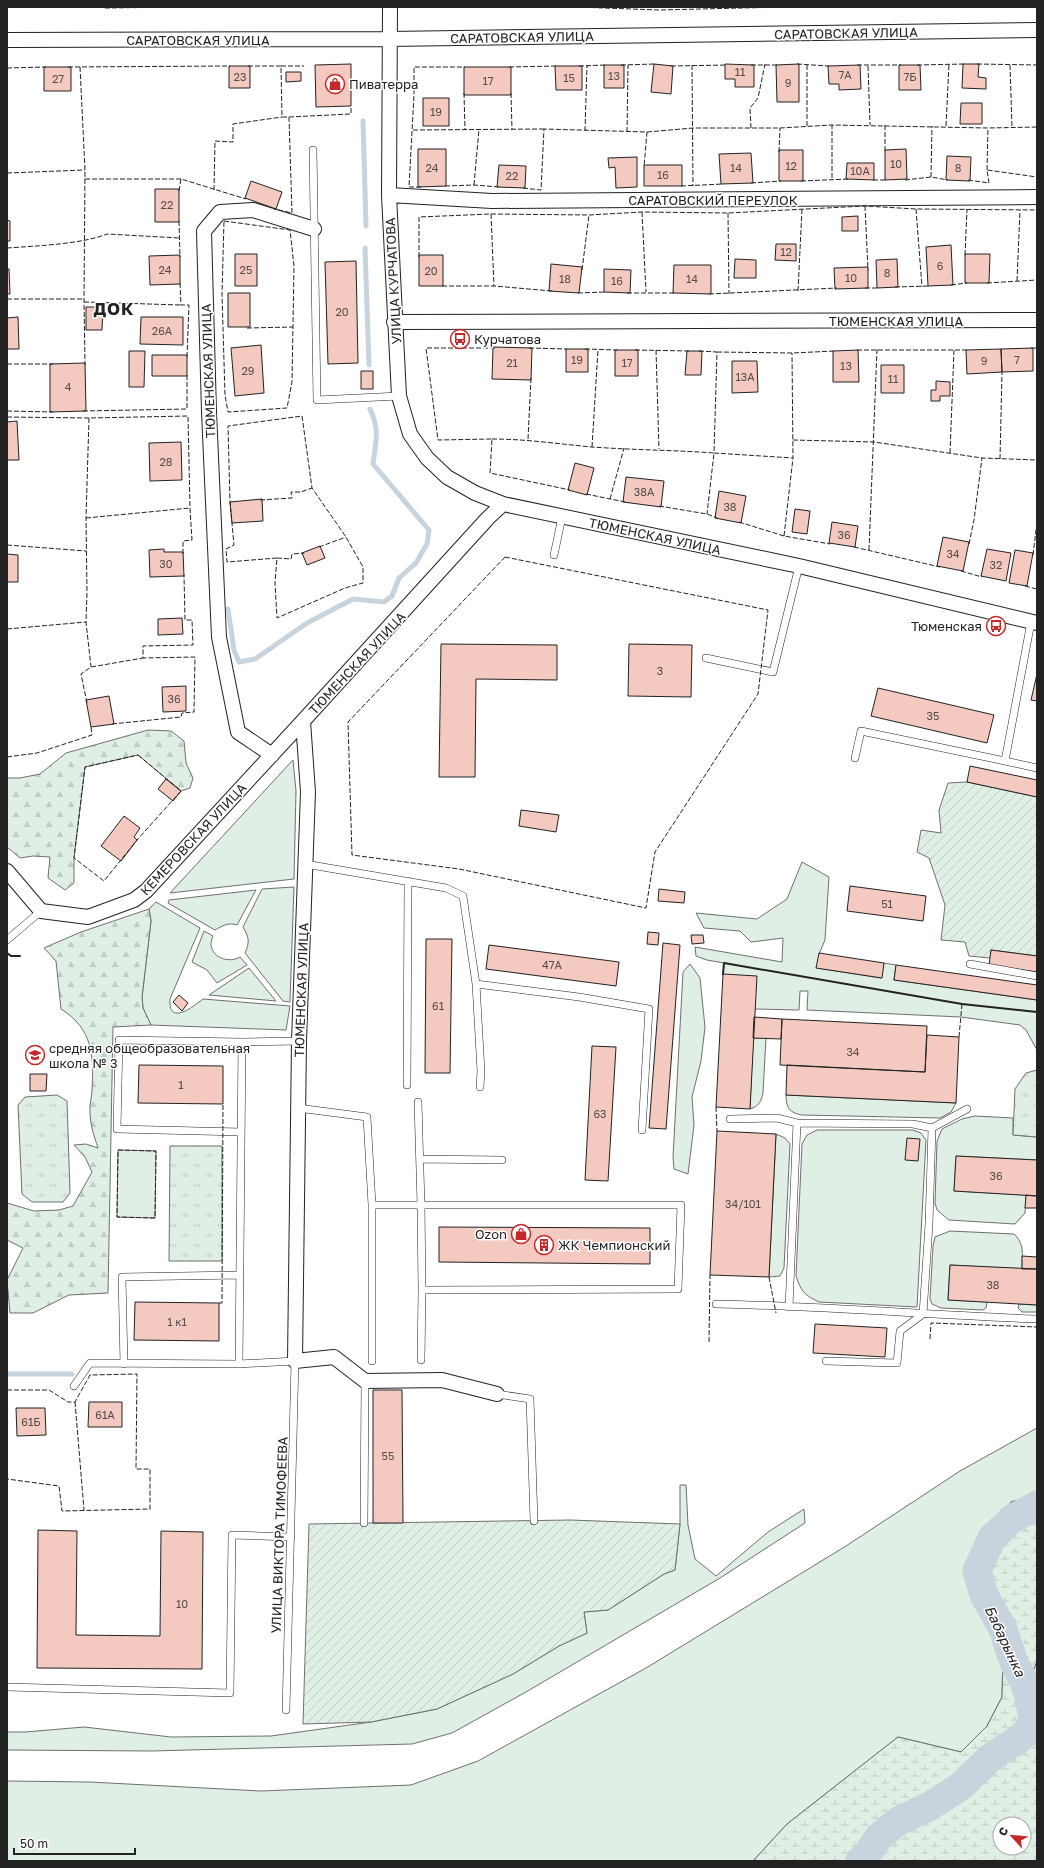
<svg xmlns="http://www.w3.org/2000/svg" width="1044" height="1868" viewBox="0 0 1044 1868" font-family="'Golos Text',sans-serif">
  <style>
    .grass { fill: #e0efe3; stroke: #6f6f6f }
    .forest { fill: url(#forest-firs); stroke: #6f6f6f }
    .wetland { fill: url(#wetland-marsh); stroke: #6f6f6f; fill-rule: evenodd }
    .park { fill: url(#park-tufts); stroke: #6f6f6f }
    .garden { fill: url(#garden-furrows); stroke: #6f6f6f }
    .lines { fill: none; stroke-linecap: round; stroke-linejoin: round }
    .stream { stroke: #c7d3dd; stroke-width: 5 }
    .river { stroke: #c7d3dd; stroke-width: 29 }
    .building { fill: #f3c9c0; stroke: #222 }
    .service-casing { stroke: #222; stroke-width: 8 }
    .minor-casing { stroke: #222; stroke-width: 16 }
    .service { stroke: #fff; stroke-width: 7 }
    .minor { stroke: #fff; stroke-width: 14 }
    .fence { stroke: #222; stroke-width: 1; stroke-dasharray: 5 2; stroke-linecap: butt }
    .wall { stroke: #222; stroke-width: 2 }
    .labels { text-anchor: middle; stroke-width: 3; stroke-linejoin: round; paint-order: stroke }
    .number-label { font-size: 11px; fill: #564c4a }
    .street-label { font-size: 13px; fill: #222; stroke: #fff }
    .poi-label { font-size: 13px; fill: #222; stroke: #fff; text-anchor: start }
    .water-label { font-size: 14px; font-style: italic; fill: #222; stroke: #fff }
    .district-label { font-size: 17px; font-weight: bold; letter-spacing: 1px; fill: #222; stroke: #fff }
  </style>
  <defs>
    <pattern id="forest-firs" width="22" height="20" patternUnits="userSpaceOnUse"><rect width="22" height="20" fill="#e0efe3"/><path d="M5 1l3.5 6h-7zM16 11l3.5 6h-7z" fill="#c0cdc2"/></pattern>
    <pattern id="wetland-marsh" width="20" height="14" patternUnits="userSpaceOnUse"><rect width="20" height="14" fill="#e0efe3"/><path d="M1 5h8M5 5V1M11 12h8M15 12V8" fill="none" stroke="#c0cdc2"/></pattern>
    <pattern id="park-tufts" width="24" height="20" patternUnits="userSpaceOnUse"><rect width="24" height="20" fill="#e0efe3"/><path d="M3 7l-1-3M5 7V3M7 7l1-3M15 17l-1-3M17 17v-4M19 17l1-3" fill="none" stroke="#c0cdc2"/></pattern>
    <pattern id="garden-furrows" width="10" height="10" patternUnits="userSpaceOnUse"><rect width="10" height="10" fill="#e0efe3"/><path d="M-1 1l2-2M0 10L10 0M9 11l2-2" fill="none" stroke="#c0cdc2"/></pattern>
  </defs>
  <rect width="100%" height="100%" fill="#fff"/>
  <!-- grass -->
  <path class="grass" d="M293,760L296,791L294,879L170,893Z
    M802,862L829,877L825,940L819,954L817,968L881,978L884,963L896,965L894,980L1037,1000V1050L1026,1030L1020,1025L961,1017L807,1010L808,991H800L799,1010L755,1009L723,974L724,963L707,960L696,956L695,947L782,962L783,938L751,942L740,931L704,928L696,913L757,919L787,899Z
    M294,887L290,1001V1002L283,1001L245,953C250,942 249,937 243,927L262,889Z
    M256,890L237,925C228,922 222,926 215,930L168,903L169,900Z
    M156,902L200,928L170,999C168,1027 194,1006 203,999L290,1006L286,1030L151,1025L143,1008L142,997L151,921L149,909Z
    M204,931L213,936C212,938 211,942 211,945C213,959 230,963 240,957L247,965L217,983L207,970L192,962Z
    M690,964L700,978L705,1027L701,1061L692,1097L694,1125L688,1174L674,1169L673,1157L683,972Z
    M249,968L276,1001L209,995Z
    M753,1038H766L763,1093C761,1102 759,1106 750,1109Z
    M786,1095L956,1103L951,1112L940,1118L802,1115C789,1113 786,1107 786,1095Z
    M975,1116L1013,1118V1135L1037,1137V1160L956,1156L954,1191L1026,1195L1025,1213L1015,1224L949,1220L937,1210L935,1203L937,1141L942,1129L962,1119Z
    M817,1130H913L921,1133L926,1140L917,1307L819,1302C804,1295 801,1291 796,1276L802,1144L807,1135Z
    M776,1134L785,1138L790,1144L784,1268L780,1276L769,1277Z
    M118,1150L156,1151L155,1218L117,1217Z
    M950,1231L1014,1234C1025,1244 1022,1255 1022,1269L950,1265L948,1300L987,1302L986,1308L983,1310L941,1308L932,1304L930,1299L933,1246L935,1237Z
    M1019,1304L1037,1305V1312H1022L1018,1308Z
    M1037,1428V1495L1011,1502L970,1583L1003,1658L1002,1697L987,1726L961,1752L898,1737L787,1824L753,1861H7V1781L90,1782L261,1791L411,1785L478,1761L646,1668L846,1546L960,1471Z
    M680,1485H686L688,1525L695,1559L716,1576L768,1532L804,1509L805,1523L720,1578L526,1692L452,1733L412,1744L152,1751L7,1750V1732H25L84,1727L171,1737L271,1736L371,1722L437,1709L513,1674L559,1646L587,1633L584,1612L608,1610L664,1574L675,1570L680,1524Z
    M1037,1661V1700L1031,1676Z"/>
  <!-- forest -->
  <path class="forest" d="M148,730L171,731L184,741L186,763L193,778L190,788L181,791L138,755L85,767L74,858V883L65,890L48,878L50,857L33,856L20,858L7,847V778H20L40,774L66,753Z
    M149,909L151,921L142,997L143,1008L151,1025L113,1027L108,1293L69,1295L33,1313H10L7,1280L23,1248L7,1240V1203L34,1211L59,1210L73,1206L92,1172L85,1157L74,1145L86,1144L98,1148C94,1136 90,1124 90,1112C89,1105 92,1097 92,1090C94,1056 93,1029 61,1009L56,961L44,948L81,932Z"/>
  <!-- wetland -->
  <path class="wetland" d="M1037,1495V1661L1031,1676L1037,1700V1861H753L787,1824L898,1737L961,1752L987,1726L1002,1697L1003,1658L970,1583L979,1546L1011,1502ZM1000,1824H1024V1848H1000Z"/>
  <!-- park -->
  <path class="park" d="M1037,1070V1137L1013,1135L1015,1089L1026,1073Z
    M57,1095L67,1101L70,1193L63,1202H32L22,1194L18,1105L25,1097Z
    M170,1146H222V1261H169Z"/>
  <!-- garden -->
  <path class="garden" d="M967,782L1037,797V956L991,950L990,958L969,956L965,942L941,940L945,905L929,858L917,852L921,830L941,833L939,810L948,783Z
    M570,1520L680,1524L675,1570L664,1574L608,1610L584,1612L587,1633L559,1646L513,1674L437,1709L371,1722L303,1724L309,1524Z"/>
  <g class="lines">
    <!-- stream -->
    <path class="stream" d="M363,121L366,226
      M365,248L369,365
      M228,609L234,650L239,662L255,659L307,623L353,599L384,602L392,596L399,578L416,563L427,544L429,530L373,464C376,440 380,431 370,409
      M7,1374H72"/>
    <!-- river -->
    <path class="river" d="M860,1861L866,1856L879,1837L898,1821L930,1806L961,1786L990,1758L1019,1739L1032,1726L1033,1717L1026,1685L1014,1663L1003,1629L984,1595L977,1571L992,1538L1012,1519L1037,1505"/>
  </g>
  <!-- building -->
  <path class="building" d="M351,64V106L316,107L315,65Z
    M654,64L673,66L671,94L651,92Z
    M725,64L754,65V87H735V79H725Z
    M799,64V102H777L776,65Z
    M963,64H979L978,77L986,78V89L962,88Z
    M604,65H624V88H604Z
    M860,65L861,89L839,90V84H829L828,66Z
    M899,65H920L921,90H899Z
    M229,66H250V88H229Z
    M555,66H582V90H556Z
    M44,67H71V91H44Z
    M464,67H511V95H464Z
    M286,72H301V81L286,82Z
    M423,98H449V126H423Z
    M961,103H982V124H960Z
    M418,149H446V186L418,187Z
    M906,149L907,179L885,180V150Z
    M779,150H803V181H779Z
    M751,153L753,183L721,184L719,154Z
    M947,156L971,157L970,181L946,180Z
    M637,157V187L616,188L615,167L609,168L608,158Z
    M847,163H874V180L846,179Z
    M499,165L526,166L525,188L497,187Z
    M644,165H682V186H644Z
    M251,181L282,192L276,209L245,198Z
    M155,189H179V222H155Z
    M858,216V231H842V217Z
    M7,220L10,221V241H7Z
    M776,244H796V261L775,260Z
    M951,245L953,285L928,286L926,247Z
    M235,254H257V286H235Z
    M965,254H990L989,283H965Z
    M180,255V284L150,285L149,256Z
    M419,255H443V286H419Z
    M735,259L756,260V278H734Z
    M897,259L898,287L877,288L876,260Z
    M356,261L358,363L328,364L325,262Z
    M551,264L582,267L579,293L549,291Z
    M674,265H711V294L673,293Z
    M868,267V288L835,289L834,268Z
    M7,269H9L10,294H7Z
    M604,269L631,270L630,293L604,292Z
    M228,293H250V327H228Z
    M86,307H103L102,330H86Z
    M18,317L19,349H7V318Z
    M141,317H183V345L140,344Z
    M261,345L264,393L235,396L231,348Z
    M493,347L532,348L531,380L492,379Z
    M1033,348V371L1002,372L1001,349Z
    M566,349H588V372H566Z
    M1001,349L1002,372L967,374L966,350Z
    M615,350H638V376H615Z
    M858,350L859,382H833V351Z
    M129,351H145L144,387H129Z
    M687,351H702L701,375H685Z
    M152,355H187V376H152Z
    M732,361H757L758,392L732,393Z
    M85,363L86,411L50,412V364Z
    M881,365H904V393H881Z
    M361,371H373V389H361Z
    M936,381L950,382V396H940V401H931V390H936Z
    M17,421L19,460H7V422Z
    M181,442L182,480L150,481L149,443Z
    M575,463L594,468L587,495L568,490Z
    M626,477L664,481L661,507L623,502Z
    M719,491L746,496L741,523L715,518Z
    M262,499L263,521L232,523L230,502Z
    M795,509L810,511L807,534L792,532Z
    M832,522L858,526L855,547L829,543Z
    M943,537L969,542L963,571L937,566Z
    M320,546L325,558L307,565L302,553Z
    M164,549V552H183L184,576L150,577L149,550Z
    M987,549L1011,553L1006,581L981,576Z
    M1015,550L1033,553L1027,586L1009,583Z
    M7,554L18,555V582H7Z
    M182,618L183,634L158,635V619Z
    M441,644L557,645V680L476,679L475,777H439Z
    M629,644L692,645L691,697L628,696Z
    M1037,674V701L1031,700Z
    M186,686V711L163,712L162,687Z
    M878,688L994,715L987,743L871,716Z
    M109,696L114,724L91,727L86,700Z
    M970,766L1037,780V797L967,782Z
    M166,779L181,791L173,801L158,789Z
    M521,810L559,815L556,832L519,826Z
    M124,816L140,828L134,837L137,840L121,861L101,846Z
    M850,886L926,896L923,921L847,911Z
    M659,889L685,892L684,903L658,901Z
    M648,932L659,933L658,945L647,944Z
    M691,935H703L704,943L692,944Z
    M426,939H452L450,1073H425Z
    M663,943L680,945L666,1129L649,1128Z
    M489,945L619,962L616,986L486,969Z
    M991,950L1037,956V972L989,965Z
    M819,953L884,963L882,978L816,968Z
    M896,965L1037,985V1000L894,980Z
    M723,974L757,976L750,1109L716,1107Z
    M179,995L188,1003L182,1011L173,1002Z
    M754,1017L782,1019L781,1039L753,1038Z
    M782,1019L927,1026L925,1072L780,1065Z
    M927,1035L959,1037L956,1103L786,1095L787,1065L925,1072Z
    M592,1046L616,1047L608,1181L585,1180Z
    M139,1065L223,1066V1104L138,1103Z
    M30,1074H47L46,1091H30Z
    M717,1131L776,1134L769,1277L710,1275Z
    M907,1138L920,1139L918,1161L905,1160Z
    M956,1156L1037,1160V1196L954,1191Z
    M1026,1195L1037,1196V1208H1025Z
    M439,1227L650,1228V1264L439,1262Z
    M1022,1256L1037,1257V1269H1022Z
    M950,1265L1037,1269V1305L948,1300Z
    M135,1302L219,1303V1341L134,1340Z
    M815,1324L887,1328L885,1357L813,1353Z
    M373,1390H402L403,1523H373Z
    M89,1402H122V1427H88Z
    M16,1408H45L46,1435L17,1436Z
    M38,1530L77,1531L76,1635L160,1636L161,1531L203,1532L202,1669L37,1668Z"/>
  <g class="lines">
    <!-- service casing -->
    <g class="service-casing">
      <path id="service" d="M313,150L317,400L399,396
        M554,555L562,517
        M706,658L773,672L799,566
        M855,758L861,731L1005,761L1031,622
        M1005,761L1037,768
        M305,864L446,888L463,896L476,984L579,997L649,1009L642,1130
        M7,940L41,911
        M970,964L1037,976
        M476,984L481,1071L480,1087
        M407,1085L408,881
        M298,1108L367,1117L372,1205V1361
        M730,1119L777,1118L797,1123L913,1124L932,1128L967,1109
        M241,1132L117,1129L119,1040L242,1042
        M420,1159L502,1160
        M372,1205H421L422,1290L678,1289L681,1205H421L418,1102
        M716,1304C823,1306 930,1315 1037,1319
        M789,1307L797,1123
        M421,1360L422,1290
        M826,1361L897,1363L900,1331L923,1314L929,1224L932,1128
        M124,1364L122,1277L239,1275
        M239,1364L242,1042L299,1041
        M74,1386L90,1363L239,1364L295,1361L286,1710
        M497,1394L530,1399L534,1521
        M364,1523L365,1381
        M7,1687L230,1693L232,1535L291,1537"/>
    </g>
    <!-- minor casing -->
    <g class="minor-casing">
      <path id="minor" d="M390,7L389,195L399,396L410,434L427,458L447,477L475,493L503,504L799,566L1037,623
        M7,40L389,39L1037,30
        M389,195L492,201L1037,197
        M394,322L1037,320
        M272,755L238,732L219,637L209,412L204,231L220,212L253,210L314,229
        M7,871L41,911L88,917L134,900L146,891L303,721
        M497,1394L442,1380L365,1381L334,1357L295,1361L299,1041L308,792L303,721L488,518L503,504"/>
    </g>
    <!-- service -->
    <use href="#service" class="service"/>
    <!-- minor -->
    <use href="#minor" class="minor"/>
    <!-- fence -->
    <path class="fence" d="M214,7H312
      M577,7L659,10L784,7
      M105,8L180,7
      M797,64L829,66
      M977,64L1037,65
      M621,65L655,64
      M692,65L693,186
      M751,65H777
      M807,65V126
      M857,65H901
      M917,65L965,64
      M1010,65L1012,127
      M248,66H281L282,117H289L292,213L274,209
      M281,66H304
      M579,66L605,65
      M671,66L727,65
      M868,66L870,125
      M68,67L230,66
      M80,67L85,170L84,299L85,365
      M509,67L557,66
      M7,68L46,67
      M464,93L465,130
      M511,93L512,130
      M289,117L351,114V106
      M885,125V153
      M946,126L949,64
      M751,128L750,108L758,98L765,64
      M413,130L544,129
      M585,131L587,65
      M627,132L628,65
      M647,132L693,128H780L832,125L988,128L1037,127
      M779,152L780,128
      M987,170L988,128
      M7,173L85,170
      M931,177L932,126
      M832,178V125
      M85,179H181
      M873,180H887
      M905,180L931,177L948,180
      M968,180L989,183L987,170L1037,177
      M801,181L849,179
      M751,183L781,181
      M474,185L479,129
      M445,186L474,185L499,187
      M681,186L723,184
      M421,187H409L414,95V67H465
      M523,188L541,190L544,129L647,132L644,167
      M214,190L215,141L233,142V124L282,117
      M179,191L181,179L246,199
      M865,206L868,270
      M916,209L922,287
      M642,212L646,292
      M728,213L729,294
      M491,214L494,286
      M179,221L180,257
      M224,221L290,230L294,266L292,382L287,408L228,412L225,395L222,294Z
      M7,248C35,246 83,244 107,234L179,238
      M965,255L967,209
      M419,257V217L491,214L589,215L642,212L728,213L865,206L916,209L1037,210
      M582,270L589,215
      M1017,281L1020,210
      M180,283L181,305H189L187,357
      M987,283L1037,280
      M951,285L967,283
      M442,286H494L552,291
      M895,287L929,286
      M865,288H879
      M798,291L802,209
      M578,293L606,292
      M627,293H675
      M709,294L837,288
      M7,299H84
      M84,302L181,305
      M247,328L293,327
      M495,348H426L438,440L492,439L490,473L570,490
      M529,348L567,349
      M1031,348H1037
      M585,349L617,350
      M635,350L689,351
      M656,350L659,449
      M857,350H969
      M699,351L717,352L714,453L793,458L792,353
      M717,352L792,353L835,351
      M7,364H53
      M7,411L53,412
      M83,411L187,409V375
      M302,416L312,488L346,537L363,567V583L345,588L277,618L275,583L277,558L227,562L226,549L234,545L230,502L228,426Z
      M7,417L89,418L188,416L190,508L192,540L183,541V555
      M89,418L86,518L87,592L86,622L91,667
      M492,439C526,439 559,444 592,447C633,450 673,450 714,453L707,514
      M528,439L531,378
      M793,440L874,442L982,458L1037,460
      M592,447L598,350
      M950,453L954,350
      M1000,459L1002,372
      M586,494L625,502
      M610,499L624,448
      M260,500L292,498L291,492H301L312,488
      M659,506L707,514L717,518
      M86,518L190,508
      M739,522L784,536L830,544
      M784,536L793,458
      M969,544L974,520L982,458
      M7,545L86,551
      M319,547L346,537
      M854,547L940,567
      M869,550L877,349
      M1033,555L1037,522
      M505,557L768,610L758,694L655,852L646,908L459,869L352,855L348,722Z
      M277,558L291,559L292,554L304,553
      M961,571L982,577
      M1025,586L1037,589
      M7,629L86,622
      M87,703L81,674L91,667L143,658
      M112,724L181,717L182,713L194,712L195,657L143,658V646L193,645L192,620H185L184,575
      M138,755L181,791L137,840L104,881L74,858L85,767Z
      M7,757L37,753L92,735L91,727H92
      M959,1037L962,1004
      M716,1107L717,1131
      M118,1150L156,1151L155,1218L117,1217Z
      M769,1277L776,1313
      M219,1303H222L223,1104
      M930,1339L931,1323L1037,1327
      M709,1342L710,1275
      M7,1390H49L68,1402H75L90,1375L137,1374L136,1469H150V1509L62,1511L59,1486L7,1479
      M75,1402L84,1510"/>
    <!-- wall -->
    <path class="wall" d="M7,953L11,956H20
      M723,974L724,963L962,1004L1037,1012"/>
  </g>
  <!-- icons -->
  <defs>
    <g id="shop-ring" transform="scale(1)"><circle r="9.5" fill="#fff" stroke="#c62828" stroke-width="1.5"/><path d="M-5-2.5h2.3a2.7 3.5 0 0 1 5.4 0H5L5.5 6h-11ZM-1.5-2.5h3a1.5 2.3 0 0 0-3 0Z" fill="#c62828"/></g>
    <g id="bus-ring" transform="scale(1)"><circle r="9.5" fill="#fff" stroke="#c62828" stroke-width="1.5"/><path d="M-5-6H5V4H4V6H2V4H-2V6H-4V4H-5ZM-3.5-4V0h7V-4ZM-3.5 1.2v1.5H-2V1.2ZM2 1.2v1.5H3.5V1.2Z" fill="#c62828"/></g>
    <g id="school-ring" transform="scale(1)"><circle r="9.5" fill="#fff" stroke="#c62828" stroke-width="1.5"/><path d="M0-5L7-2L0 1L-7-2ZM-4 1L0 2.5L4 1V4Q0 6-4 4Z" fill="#c62828"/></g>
    <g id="building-ring" transform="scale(1)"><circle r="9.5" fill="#fff" stroke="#c62828" stroke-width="1.5"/><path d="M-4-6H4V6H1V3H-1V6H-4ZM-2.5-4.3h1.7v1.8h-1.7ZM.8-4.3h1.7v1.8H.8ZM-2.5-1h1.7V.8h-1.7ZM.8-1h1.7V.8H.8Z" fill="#c62828"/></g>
  </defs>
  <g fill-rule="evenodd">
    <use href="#shop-ring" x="335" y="84"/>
    <use href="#bus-ring" x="460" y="339"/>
    <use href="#bus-ring" x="996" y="626"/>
    <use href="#school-ring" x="35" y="1055"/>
    <use href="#shop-ring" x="521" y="1234"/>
    <use href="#building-ring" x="544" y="1245"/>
  </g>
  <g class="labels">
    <!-- number labels -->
    <g class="number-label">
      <text x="740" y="76">11</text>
      <text x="845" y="79">7А</text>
      <text x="614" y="80">13</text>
      <text x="240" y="81">23</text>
      <text x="910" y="81">7Б</text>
      <text x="569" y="82">15</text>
      <text x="58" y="83">27</text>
      <text x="488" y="85">17</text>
      <text x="788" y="87">9</text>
      <text x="436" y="116">19</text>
      <text x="896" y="168">10</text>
      <text x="791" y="170">12</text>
      <text x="432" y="172">24</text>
      <text x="736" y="172">14</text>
      <text x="958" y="172">8</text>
      <text x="860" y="175">10А</text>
      <text x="663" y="179">16</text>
      <text x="512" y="180">22</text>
      <text x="167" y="209">22</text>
      <text x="786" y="256">12</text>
      <text x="940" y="270">6</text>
      <text x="165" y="274">24</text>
      <text x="246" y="274">25</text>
      <text x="431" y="275">20</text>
      <text x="887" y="277">8</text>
      <text x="851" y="282">10</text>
      <text x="565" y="283">18</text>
      <text x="692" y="283">14</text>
      <text x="617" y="285">16</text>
      <text x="342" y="316">20</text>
      <text x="162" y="335">26А</text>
      <text x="577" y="364">19</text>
      <text x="1017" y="364">7</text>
      <text x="984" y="365">9</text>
      <text x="512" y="367">21</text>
      <text x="627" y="367">17</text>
      <text x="846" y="370">13</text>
      <text x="248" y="375">29</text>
      <text x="745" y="381">13А</text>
      <text x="893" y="383">11</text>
      <text x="68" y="391">4</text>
      <text x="166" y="466">28</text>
      <text x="644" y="496">38А</text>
      <text x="730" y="511">38</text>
      <text x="844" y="539">36</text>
      <text x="953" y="558">34</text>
      <text x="166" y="568">30</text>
      <text x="996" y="569">32</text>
      <text x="660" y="675">3</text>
      <text x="174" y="703">36</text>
      <text x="933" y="720">35</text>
      <text x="887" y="908">51</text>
      <text x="552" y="969">47А</text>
      <text x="438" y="1010">61</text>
      <text x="853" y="1056">34</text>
      <text x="181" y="1089">1</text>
      <text x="600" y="1118">63</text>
      <text x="996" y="1180">36</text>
      <text x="743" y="1208">34/101</text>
      <text x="993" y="1289">38</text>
      <text x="177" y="1326">1 к1</text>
      <text x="105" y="1419">61А</text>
      <text x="31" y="1426">61Б</text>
      <text x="388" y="1460">55</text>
      <text x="182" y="1608">10</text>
    </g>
    <!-- street labels -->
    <g class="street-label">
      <text transform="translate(846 33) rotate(-1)" y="5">САРАТОВСКАЯ УЛИЦА</text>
      <text transform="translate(522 37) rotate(-1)" y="5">САРАТОВСКАЯ УЛИЦА</text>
      <text x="198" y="45">САРАТОВСКАЯ УЛИЦА</text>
      <text x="713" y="205">САРАТОВСКИЙ ПЕРЕУЛОК</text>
      <text transform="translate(393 281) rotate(-93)" y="5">УЛИЦА КУРЧАТОВА</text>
      <text x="896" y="326">ТЮМЕНСКАЯ УЛИЦА</text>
      <text transform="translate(208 371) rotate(-92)" y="5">ТЮМЕНСКАЯ УЛИЦА</text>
      <text transform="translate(655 536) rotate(12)" y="5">ТЮМЕНСКАЯ УЛИЦА</text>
      <text transform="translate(357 663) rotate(-47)" y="5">ТЮМЕНСКАЯ УЛИЦА</text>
      <text transform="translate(193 839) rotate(-47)" y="5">КЕМЕРОВСКАЯ УЛИЦА</text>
      <text transform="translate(301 990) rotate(-88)" y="5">ТЮМЕНСКАЯ УЛИЦА</text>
      <text transform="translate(279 1535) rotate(-88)" y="5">УЛИЦА ВИКТОРА ТИМОФЕЕВА</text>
    </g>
    <!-- poi labels -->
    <g class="poi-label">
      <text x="349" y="89">Пиватерра</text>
      <text x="474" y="344">Курчатова</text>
      <text x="982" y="631" text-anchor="end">Тюменская</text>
      <text x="49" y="1053">средняя общеобразовательная<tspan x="49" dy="15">школа № 3</tspan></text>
      <text x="507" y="1239" text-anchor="end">Ozon</text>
      <text x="558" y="1250">ЖК Чемпионский</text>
    </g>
    <!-- water labels -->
    <g class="water-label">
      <text transform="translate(1005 1641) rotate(65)" y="5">Бабарынка</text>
    </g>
    <!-- district labels -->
    <g class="district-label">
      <text x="114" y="315">ДОК</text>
    </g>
  </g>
  <!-- border -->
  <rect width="1044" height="1868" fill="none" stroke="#222222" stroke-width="16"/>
  <!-- north arrow -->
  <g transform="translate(1012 1836) rotate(297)"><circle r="19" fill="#ffffff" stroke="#a7a7a7"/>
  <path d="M0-3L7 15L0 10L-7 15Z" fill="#c62828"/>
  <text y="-6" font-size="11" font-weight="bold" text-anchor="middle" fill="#222222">С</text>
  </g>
  <!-- scale -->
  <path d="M14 1848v6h121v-6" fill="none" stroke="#222222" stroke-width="2"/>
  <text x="20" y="1848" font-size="12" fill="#222222" stroke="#ffffff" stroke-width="3" paint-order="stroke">50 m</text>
</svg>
